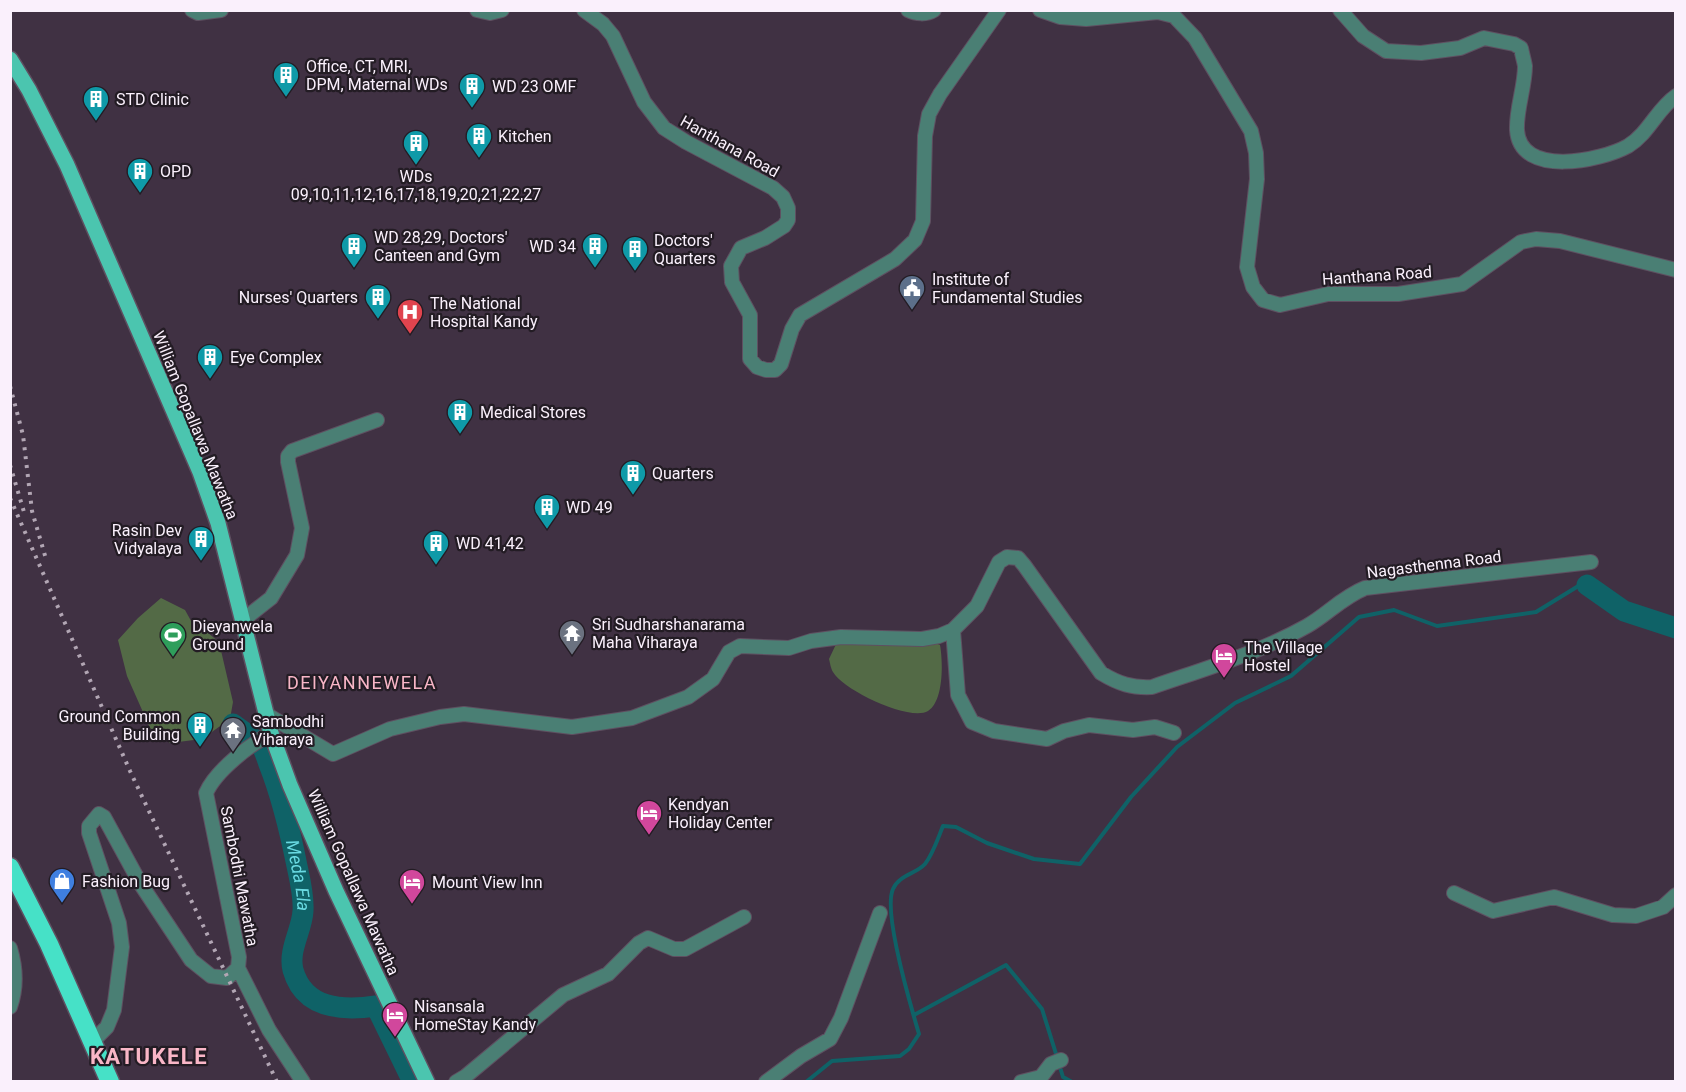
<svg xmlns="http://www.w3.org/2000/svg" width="1686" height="1092" viewBox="0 0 1686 1092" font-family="Roboto,sans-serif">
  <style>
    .green { fill: #536a46 }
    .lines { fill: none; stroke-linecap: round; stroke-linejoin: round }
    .stream { stroke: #0f6267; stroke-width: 4 }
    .river { stroke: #0f6267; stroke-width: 21 }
    .minor-casing { stroke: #5e5061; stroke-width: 16 }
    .major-casing { stroke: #5e5061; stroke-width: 18 }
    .highway-casing { stroke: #5e5061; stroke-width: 21 }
    .minor { stroke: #4a7f74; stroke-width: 14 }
    .major { stroke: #4bc5af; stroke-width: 15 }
    .highway { stroke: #46e1c7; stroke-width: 18 }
    .rail { stroke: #b2a6b4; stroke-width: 4; stroke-dasharray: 3 6; stroke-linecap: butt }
    .labels { text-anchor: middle; stroke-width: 4.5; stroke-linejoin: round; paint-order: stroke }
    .poi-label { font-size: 16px; fill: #faf0fc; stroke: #231c24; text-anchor: start }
    .street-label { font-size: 16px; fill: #faf0fc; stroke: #231c24 }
    .neighbourhood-label { font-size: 18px; letter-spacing: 1.5px; fill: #f9b6c7; stroke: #231c24 }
    .water-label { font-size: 18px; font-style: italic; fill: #69dae2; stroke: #231c24 }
    .district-label { font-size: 22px; font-weight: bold; letter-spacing: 1.5px; fill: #f9b6c7; stroke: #231c24 }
  </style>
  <rect width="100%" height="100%" fill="#403143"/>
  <!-- green -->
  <path class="green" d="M161,598L185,610L195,628H202L219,642L233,702L230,719L202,739L170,743L150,728L127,676L118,640L138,618Z
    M838,640L931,641L940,645C943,661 944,701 928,711C910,722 843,690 833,672C831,669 830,663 829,659Z"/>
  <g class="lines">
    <!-- stream -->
    <path class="stream" d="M914,1015L1006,965L1042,1009L1057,1057
      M1059,1064L1063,1077L1072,1082
      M806,1082L832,1061L900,1056L909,1049L919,1034C911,1007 883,911 893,889C899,875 916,874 925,864C933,854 938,838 943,826L956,827L987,843L1034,859L1080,864L1131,797L1177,747L1235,703L1291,676L1359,617L1394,610L1437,626L1536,612L1580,585"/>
    <!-- river -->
    <g class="river">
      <path d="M1587,585L1624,611L1676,628"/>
      <path id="s1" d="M233,724C242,731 255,738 262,747C265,751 267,759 269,764C282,797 290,831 297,866C300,880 304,896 303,911C302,930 288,950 293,970C304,1009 342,1011 376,1006L413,1082"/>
    </g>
    <!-- minor casing -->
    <g class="minor-casing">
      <path id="minor" d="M192,10L198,13L221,10
        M477,10L490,13L502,10
        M584,10L603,24L613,36L644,102L664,128L686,142L773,188L783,197L788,208V220L784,226L765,238L741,248L731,266L732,282L750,315V359L757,367L766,370H775L781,364L792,329L800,315L895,259L915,240L923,221L925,136L929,114L940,94L999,10
        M908,10C916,14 926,15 934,10
        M1040,10L1060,17L1086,19L1158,12L1174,16L1195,38L1251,131L1256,153L1257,179L1247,267L1253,287L1263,300L1280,305L1328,294H1398L1462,284L1521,242L1536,239L1560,241L1676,270
        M1340,10L1363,36L1386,51L1421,53L1460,48L1484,38L1514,44L1521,48C1522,54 1524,60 1525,66C1525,87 1516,109 1517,130C1520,178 1601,161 1628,146C1649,133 1657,109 1676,96
        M243,620L271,598L297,555L302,528L288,462V456L292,451L377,420
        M953,630L958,695L972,722L994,731L1047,739L1064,731L1089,725L1133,730L1155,727L1174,733
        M266,714L333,754L390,729L440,717L464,714L572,727L632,718L688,697L713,679L729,652L740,646L789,648L811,641L841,637L922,639L939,636L953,630L977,606L999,562L1007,557L1018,558L1024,565L1101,673C1119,684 1132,688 1152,687C1204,669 1259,653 1307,626C1328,614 1341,598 1365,588L1591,562
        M1454,893L1493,911L1554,897L1613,915L1636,916L1663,907L1676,895
        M10,948C16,968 17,987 10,1007
        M238,968L269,1030L303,1082
        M92,1042L107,1027L114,1010L122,947L119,923L89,833V826L99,814L104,817L140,883L191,960L211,976L227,978L238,968L239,957L206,793C216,770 250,745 271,733
        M456,1082L466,1076L563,995L608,974L639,943L648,938L674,949H685L744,917
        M766,1082L801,1056L830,1039L841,1018L880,913
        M1021,1082L1041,1077L1051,1064L1061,1060"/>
    </g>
    <!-- major casing -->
    <g class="major-casing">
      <path id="major" d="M10,59L29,90L67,165L200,472L218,523L271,733L290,785L336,891L427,1082"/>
    </g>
    <!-- highway casing -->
    <g class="highway-casing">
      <path id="highway" d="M10,867L49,944L110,1082"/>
    </g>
    <!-- minor -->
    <use href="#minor" class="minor"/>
    <!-- major -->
    <use href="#major" class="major"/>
    <!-- highway -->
    <use href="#highway" class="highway"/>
    <!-- rail -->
    <path class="rail" d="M10,386L23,435L32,511L46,559
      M10,465L24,512
      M10,498L130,771L277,1082"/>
  </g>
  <!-- icons -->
  <defs>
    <g id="building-pin" transform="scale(1.35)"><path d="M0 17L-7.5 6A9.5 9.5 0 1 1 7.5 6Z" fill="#0f9aa8" stroke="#231c24"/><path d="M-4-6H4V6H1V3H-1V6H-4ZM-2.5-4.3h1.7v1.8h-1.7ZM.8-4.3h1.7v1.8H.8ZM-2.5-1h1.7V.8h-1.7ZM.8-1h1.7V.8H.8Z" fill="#fff"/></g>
    <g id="civic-pin" transform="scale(1.35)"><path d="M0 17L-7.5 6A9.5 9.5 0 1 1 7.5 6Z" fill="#5c6f8a" stroke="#231c24"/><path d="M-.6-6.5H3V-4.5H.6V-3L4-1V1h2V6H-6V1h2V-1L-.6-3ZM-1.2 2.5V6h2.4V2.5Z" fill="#fff"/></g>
    <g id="hospital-pin" transform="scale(1.35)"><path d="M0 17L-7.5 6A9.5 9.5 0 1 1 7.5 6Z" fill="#e0444e" stroke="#231c24"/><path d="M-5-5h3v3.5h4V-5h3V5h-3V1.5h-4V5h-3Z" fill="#fff"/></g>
    <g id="temple-pin" transform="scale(1.35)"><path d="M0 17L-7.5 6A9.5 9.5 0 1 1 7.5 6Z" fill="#6b7280" stroke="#231c24"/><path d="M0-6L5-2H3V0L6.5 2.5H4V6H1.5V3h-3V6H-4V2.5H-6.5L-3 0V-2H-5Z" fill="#fff"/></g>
    <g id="stadium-pin" transform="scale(1.35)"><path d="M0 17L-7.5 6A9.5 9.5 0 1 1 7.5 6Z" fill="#2e9e5b" stroke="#231c24"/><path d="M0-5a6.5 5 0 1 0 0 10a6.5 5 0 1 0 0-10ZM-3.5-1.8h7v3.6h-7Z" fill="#fff"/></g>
    <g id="hotel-pin" transform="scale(1.35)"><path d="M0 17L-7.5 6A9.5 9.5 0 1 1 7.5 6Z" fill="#d1479c" stroke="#231c24"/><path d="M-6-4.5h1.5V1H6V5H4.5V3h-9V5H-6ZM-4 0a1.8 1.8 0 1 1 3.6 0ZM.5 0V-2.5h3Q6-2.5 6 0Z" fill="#fff"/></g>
    <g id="shop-pin" transform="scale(1.35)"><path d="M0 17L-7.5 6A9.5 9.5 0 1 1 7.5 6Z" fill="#3f7fe0" stroke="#231c24"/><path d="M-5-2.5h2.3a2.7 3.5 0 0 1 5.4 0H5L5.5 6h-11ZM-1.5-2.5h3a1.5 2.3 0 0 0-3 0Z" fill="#fff"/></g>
  </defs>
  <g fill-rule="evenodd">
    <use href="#building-pin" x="286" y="75"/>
    <use href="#building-pin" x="472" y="86"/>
    <use href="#building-pin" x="96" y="99"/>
    <use href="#building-pin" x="479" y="136"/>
    <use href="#building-pin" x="416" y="143"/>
    <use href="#building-pin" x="140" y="171"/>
    <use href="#building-pin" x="354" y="246"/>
    <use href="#building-pin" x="595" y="246"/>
    <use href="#building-pin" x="635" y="249"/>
    <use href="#civic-pin" x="912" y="288"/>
    <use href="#building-pin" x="378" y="297"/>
    <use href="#hospital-pin" x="410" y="312"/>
    <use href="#building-pin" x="210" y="357"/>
    <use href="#building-pin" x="460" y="412"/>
    <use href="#building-pin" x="633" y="473"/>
    <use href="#building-pin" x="547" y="507"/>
    <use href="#building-pin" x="201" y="539"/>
    <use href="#building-pin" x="436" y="543"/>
    <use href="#temple-pin" x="572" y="633"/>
    <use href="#stadium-pin" x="173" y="635"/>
    <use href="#hotel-pin" x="1224" y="656"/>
    <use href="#building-pin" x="200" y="725"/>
    <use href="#temple-pin" x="233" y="730"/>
    <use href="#hotel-pin" x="649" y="813"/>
    <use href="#shop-pin" x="62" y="881"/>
    <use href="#hotel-pin" x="412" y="882"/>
    <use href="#hotel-pin" x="395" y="1015"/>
  </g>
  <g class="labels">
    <!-- poi labels -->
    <g class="poi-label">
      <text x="306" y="72">Office, CT, MRI,<tspan x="306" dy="18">DPM, Maternal WDs</tspan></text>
      <text x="492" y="92">WD 23 OMF</text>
      <text x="116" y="105">STD Clinic</text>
      <text x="498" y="142">Kitchen</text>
      <text x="160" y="177">OPD</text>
      <text x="416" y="182" text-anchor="middle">WDs<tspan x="416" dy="18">09,10,11,12,16,17,18,19,20,21,22,27</tspan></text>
      <text x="374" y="243">WD 28,29, Doctors'<tspan x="374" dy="18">Canteen and Gym</tspan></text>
      <text x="654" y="246">Doctors'<tspan x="654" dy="18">Quarters</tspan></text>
      <text x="576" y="252" text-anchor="end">WD 34</text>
      <text x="932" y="285">Institute of<tspan x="932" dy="18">Fundamental Studies</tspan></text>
      <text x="358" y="303" text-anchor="end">Nurses' Quarters</text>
      <text x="430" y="309">The National<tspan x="430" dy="18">Hospital Kandy</tspan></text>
      <text x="230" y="363">Eye Complex</text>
      <text x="480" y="418">Medical Stores</text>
      <text x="652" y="479">Quarters</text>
      <text x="566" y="513">WD 49</text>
      <text x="182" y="536" text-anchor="end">Rasin Dev<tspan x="182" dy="18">Vidyalaya</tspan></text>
      <text x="456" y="549">WD 41,42</text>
      <text x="592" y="630">Sri Sudharshanarama<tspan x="592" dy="18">Maha Viharaya</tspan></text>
      <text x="192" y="632">Dieyanwela<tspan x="192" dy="18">Ground</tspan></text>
      <text x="1244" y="653">The Village<tspan x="1244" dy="18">Hostel</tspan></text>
      <text x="180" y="722" text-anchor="end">Ground Common<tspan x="180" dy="18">Building</tspan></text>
      <text x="252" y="727">Sambodhi<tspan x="252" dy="18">Viharaya</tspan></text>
      <text x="668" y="810">Kendyan<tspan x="668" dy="18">Holiday Center</tspan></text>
      <text x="82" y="887">Fashion Bug</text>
      <text x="432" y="888">Mount View Inn</text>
      <text x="414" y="1012">Nisansala<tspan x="414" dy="18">HomeStay Kandy</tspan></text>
    </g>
    <!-- street labels -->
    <g class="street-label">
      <text transform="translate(730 146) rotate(29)" y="6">Hanthana Road</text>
      <text transform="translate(1377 275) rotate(-4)" y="6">Hanthana Road</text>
      <text transform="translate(196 425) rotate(68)" y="6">William Gopallawa Mawatha</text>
      <text transform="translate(1434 564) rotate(-7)" y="6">Nagasthenna Road</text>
      <text transform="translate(240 876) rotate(79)" y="6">Sambodhi Mawatha</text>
      <text transform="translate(354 882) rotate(66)" y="6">William Gopallawa Mawatha</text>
    </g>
    <!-- neighbourhood labels -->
    <g class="neighbourhood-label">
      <text x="362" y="689">DEIYANNEWELA</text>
    </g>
    <!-- water labels -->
    <g class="water-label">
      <text dy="6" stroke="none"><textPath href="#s1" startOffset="171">Meda Ela</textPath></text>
    </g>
    <!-- district labels -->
    <g class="district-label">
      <text x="149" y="1064">KATUKELE</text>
    </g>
  </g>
  <!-- border -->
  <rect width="1686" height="1092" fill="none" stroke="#faf0fc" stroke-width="24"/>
</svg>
